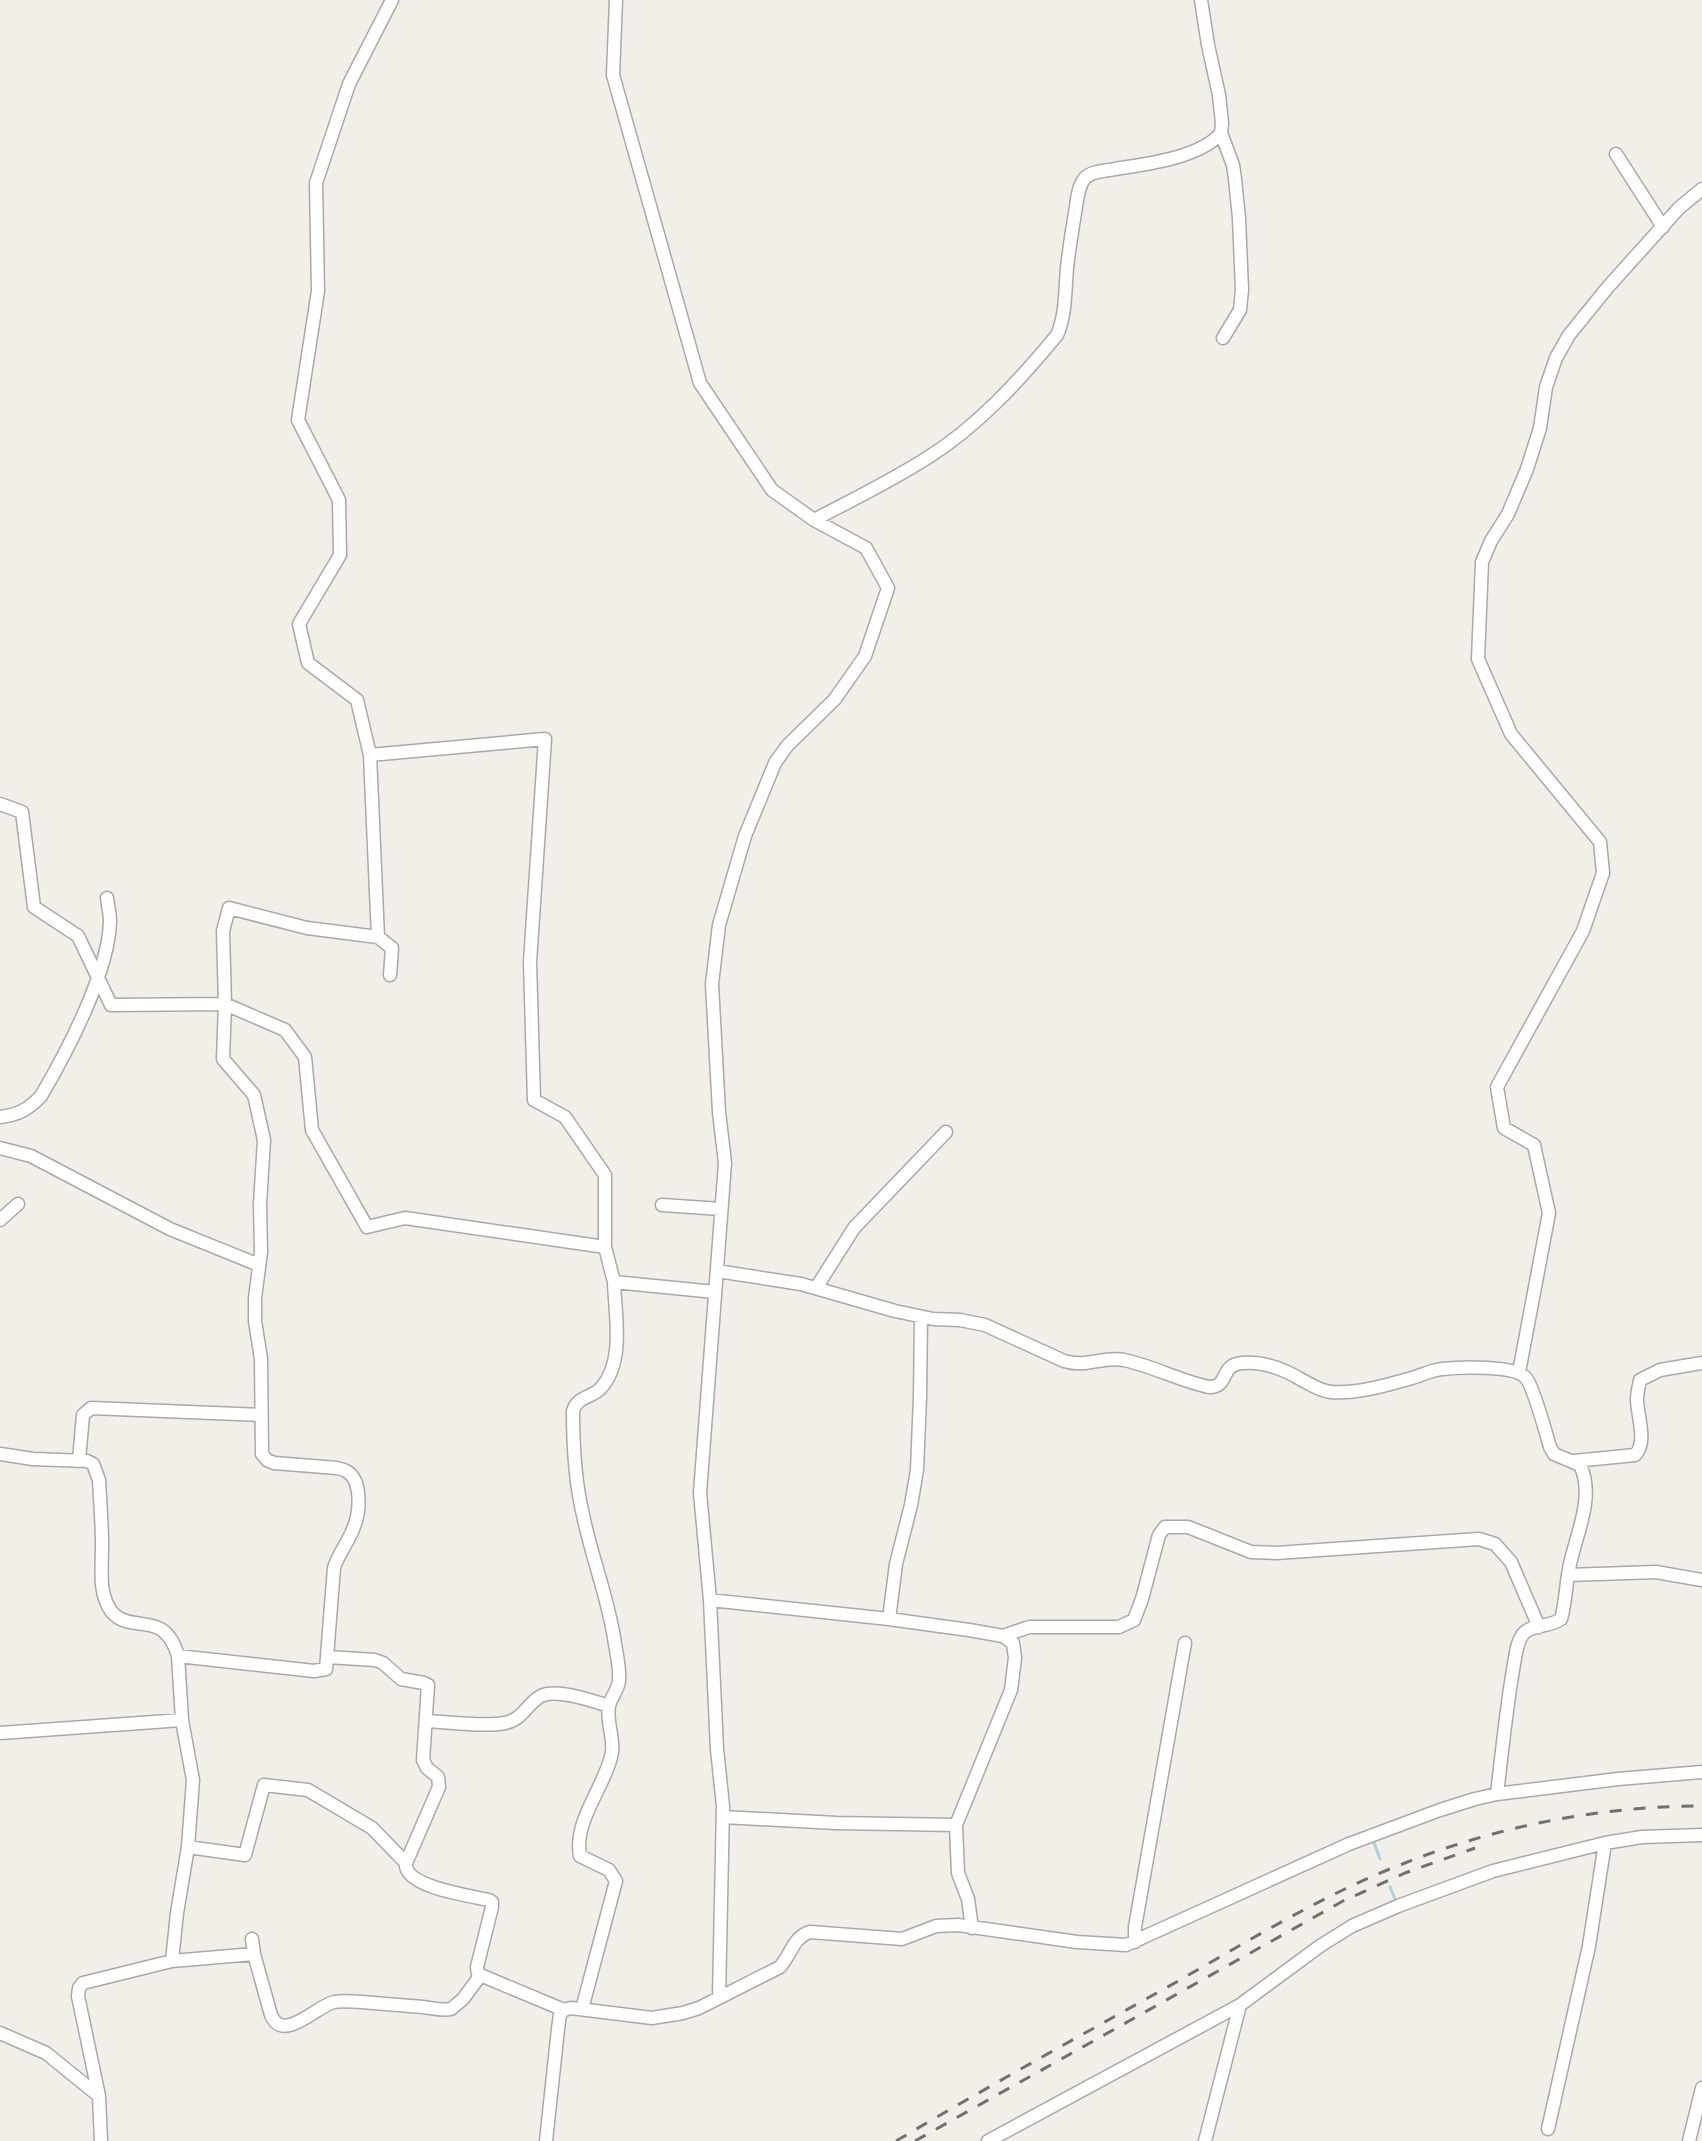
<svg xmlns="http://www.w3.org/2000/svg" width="1702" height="2141" viewBox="0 0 1702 2141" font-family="Rubik,sans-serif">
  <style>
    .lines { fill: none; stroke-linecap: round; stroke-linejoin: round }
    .stream { stroke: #aad3df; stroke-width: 3 }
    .street-casing { stroke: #a9a9a9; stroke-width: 15 }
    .street { stroke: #fff; stroke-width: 12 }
    .rail { stroke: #707070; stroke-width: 3; stroke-dasharray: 12 12; stroke-linecap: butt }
  </style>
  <rect width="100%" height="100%" fill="#f2efe9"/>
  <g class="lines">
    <!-- stream -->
    <path class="stream" d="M1372,1837L1380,1859
      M1390,1887L1397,1904"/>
    <!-- street casing -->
    <g class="street-casing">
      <path id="street" d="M616,0L613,75L700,383L772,490L814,520L866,548L888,588L865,656L835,699L787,746L775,763L745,836L719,925L712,984L719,1112L725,1163L700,1493L710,1600L717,1749L723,1806L719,1997
        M1201,0L1208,45L1219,95L1222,123L1221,133L1233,165L1235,179L1239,218L1242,290L1240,310L1223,338
        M1616,154L1663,227
        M814,520C852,500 891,481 927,458C977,427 1020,380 1057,335C1066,315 1065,290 1067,268C1069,249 1072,231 1075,213C1077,203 1077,187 1085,178C1091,171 1106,171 1115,169C1146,164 1200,158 1221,133
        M370,755L357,700L308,663L299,624L340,555L339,500L298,420L318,291L316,183L349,84L392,0
        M0,804L22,812L34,907L78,936L111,1005L225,1004L223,1059L254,1095L264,1140L260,1204L261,1252L255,1298V1321L261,1359L262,1454L267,1460L274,1463L337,1468C340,1469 343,1469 346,1471C363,1480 360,1514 353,1529C348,1543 338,1554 334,1568L326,1669L314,1671L178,1656
        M378,937L370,755L545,739L530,962L534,1100L565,1117L605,1175V1247
        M390,975L392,948L378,937L307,928L229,908L223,931L225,1004L285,1030L305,1057L312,1130L367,1227L405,1218L605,1247L614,1282
        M0,1117C18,1115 29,1109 41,1096C67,1052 109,972 110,921C110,914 108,906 107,898
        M0,1148L31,1156L170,1229L259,1265
        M662,1205L721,1209
        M0,1220L18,1204
        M717,1271L801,1284L895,1311L933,1319L960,1320L985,1325L1064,1361C1088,1368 1102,1356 1124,1360C1153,1366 1180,1381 1209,1387C1230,1387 1219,1365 1242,1363C1264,1361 1284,1369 1302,1380C1312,1385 1320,1391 1331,1392C1357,1394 1387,1385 1412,1378C1422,1375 1432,1370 1442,1369C1460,1367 1515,1365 1526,1378C1533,1386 1546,1433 1550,1447L1554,1454L1580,1465C1595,1496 1577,1532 1570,1564C1566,1582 1566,1601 1561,1619C1551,1627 1531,1624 1523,1634C1516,1643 1515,1660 1513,1670C1506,1711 1502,1752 1497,1794
        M816,1288L854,1228L946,1132
        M1519,1372L1549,1213L1534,1145L1504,1128L1497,1087L1583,931L1603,873L1600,842L1511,734L1478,659L1482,562L1491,541L1508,514L1527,469L1540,428L1546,387L1556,358L1569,335L1608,287L1679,208L1702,189
        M0,1454L33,1459L87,1461L93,1464L99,1480C100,1501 102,1522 102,1544C102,1557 101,1572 102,1585C103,1593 106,1604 111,1611C131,1636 164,1607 178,1656L182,1720L193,1780L188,1847L177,1913L172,1961
        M79,1460L83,1415L91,1408L261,1415
        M1574,1461L1635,1455C1648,1442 1637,1416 1637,1399C1637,1393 1639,1386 1640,1380L1660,1370L1702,1363
        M1568,1575L1656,1572L1702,1580
        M710,1600L889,1619L969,1630L1003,1636L1013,1643L1015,1658L1011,1690L956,1825L958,1873L968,1899L972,1928
        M889,1619L896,1564L911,1505L917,1470L920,1397L921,1317
        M1003,1636L1029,1627H1119L1134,1620L1142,1599L1159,1535L1165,1527H1188L1251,1552L1276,1553L1479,1539L1495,1544L1511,1562L1539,1627
        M328,1657L375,1660L383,1663L401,1679L424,1683L428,1685L423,1760L427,1768L438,1777L439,1787L406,1863
        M426,1721C449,1722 483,1727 505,1723C524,1719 527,1703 541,1696C557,1688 593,1701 609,1706
        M0,1733L182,1720
        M723,1817L836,1823L956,1825
        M188,1847L245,1855L264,1785L308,1790L372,1828L406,1863C403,1887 471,1896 489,1900L492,1902V1907L477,1967L478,1974L564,2010
        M252,1939L254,1954
        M1135,1942V1927L1185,1643
        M582,2009L616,1881L609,1870L580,1856C573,1820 607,1784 612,1752C614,1737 606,1721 609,1706C611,1697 618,1690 619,1681C620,1668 617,1656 615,1644C609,1600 592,1559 583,1515C575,1482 573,1445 573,1411C577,1396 592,1398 601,1388C625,1361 615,1315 614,1282L715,1292
        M0,2033L46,2053L99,2096
        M1548,2129L1589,1946L1605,1843
        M101,2141L99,2096L78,1996L79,1988L83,1983L172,1961L254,1954L271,2015C283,2044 318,2005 334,2002C343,2000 353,2002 362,2002C383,2004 403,2005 423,2007C432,2008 442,2011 451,2009L463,1999L480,1976
        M546,2141L558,2029L560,2014L564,2010L571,2008L652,2018L683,2013L699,2008L780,1967C791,1955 793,1937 810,1932L902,1939L936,1926L958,1925L1077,1942L1126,1945L1349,1844L1440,1810L1475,1799L1497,1794L1618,1779L1702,1772
        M988,2141L1240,2005L1320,1946L1352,1926L1398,1906L1493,1871L1605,1843L1642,1837L1702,1835
        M1205,2141L1240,2005
        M1689,2141L1702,2088"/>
    </g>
    <!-- street -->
    <use href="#street" class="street"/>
    <!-- rail -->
    <path class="rail" d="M896,2141C984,2089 1074,2039 1164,1989C1242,1945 1321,1895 1405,1863C1498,1826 1602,1806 1702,1806
      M915,2141L1343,1901L1405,1873L1475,1848"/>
  </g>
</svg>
